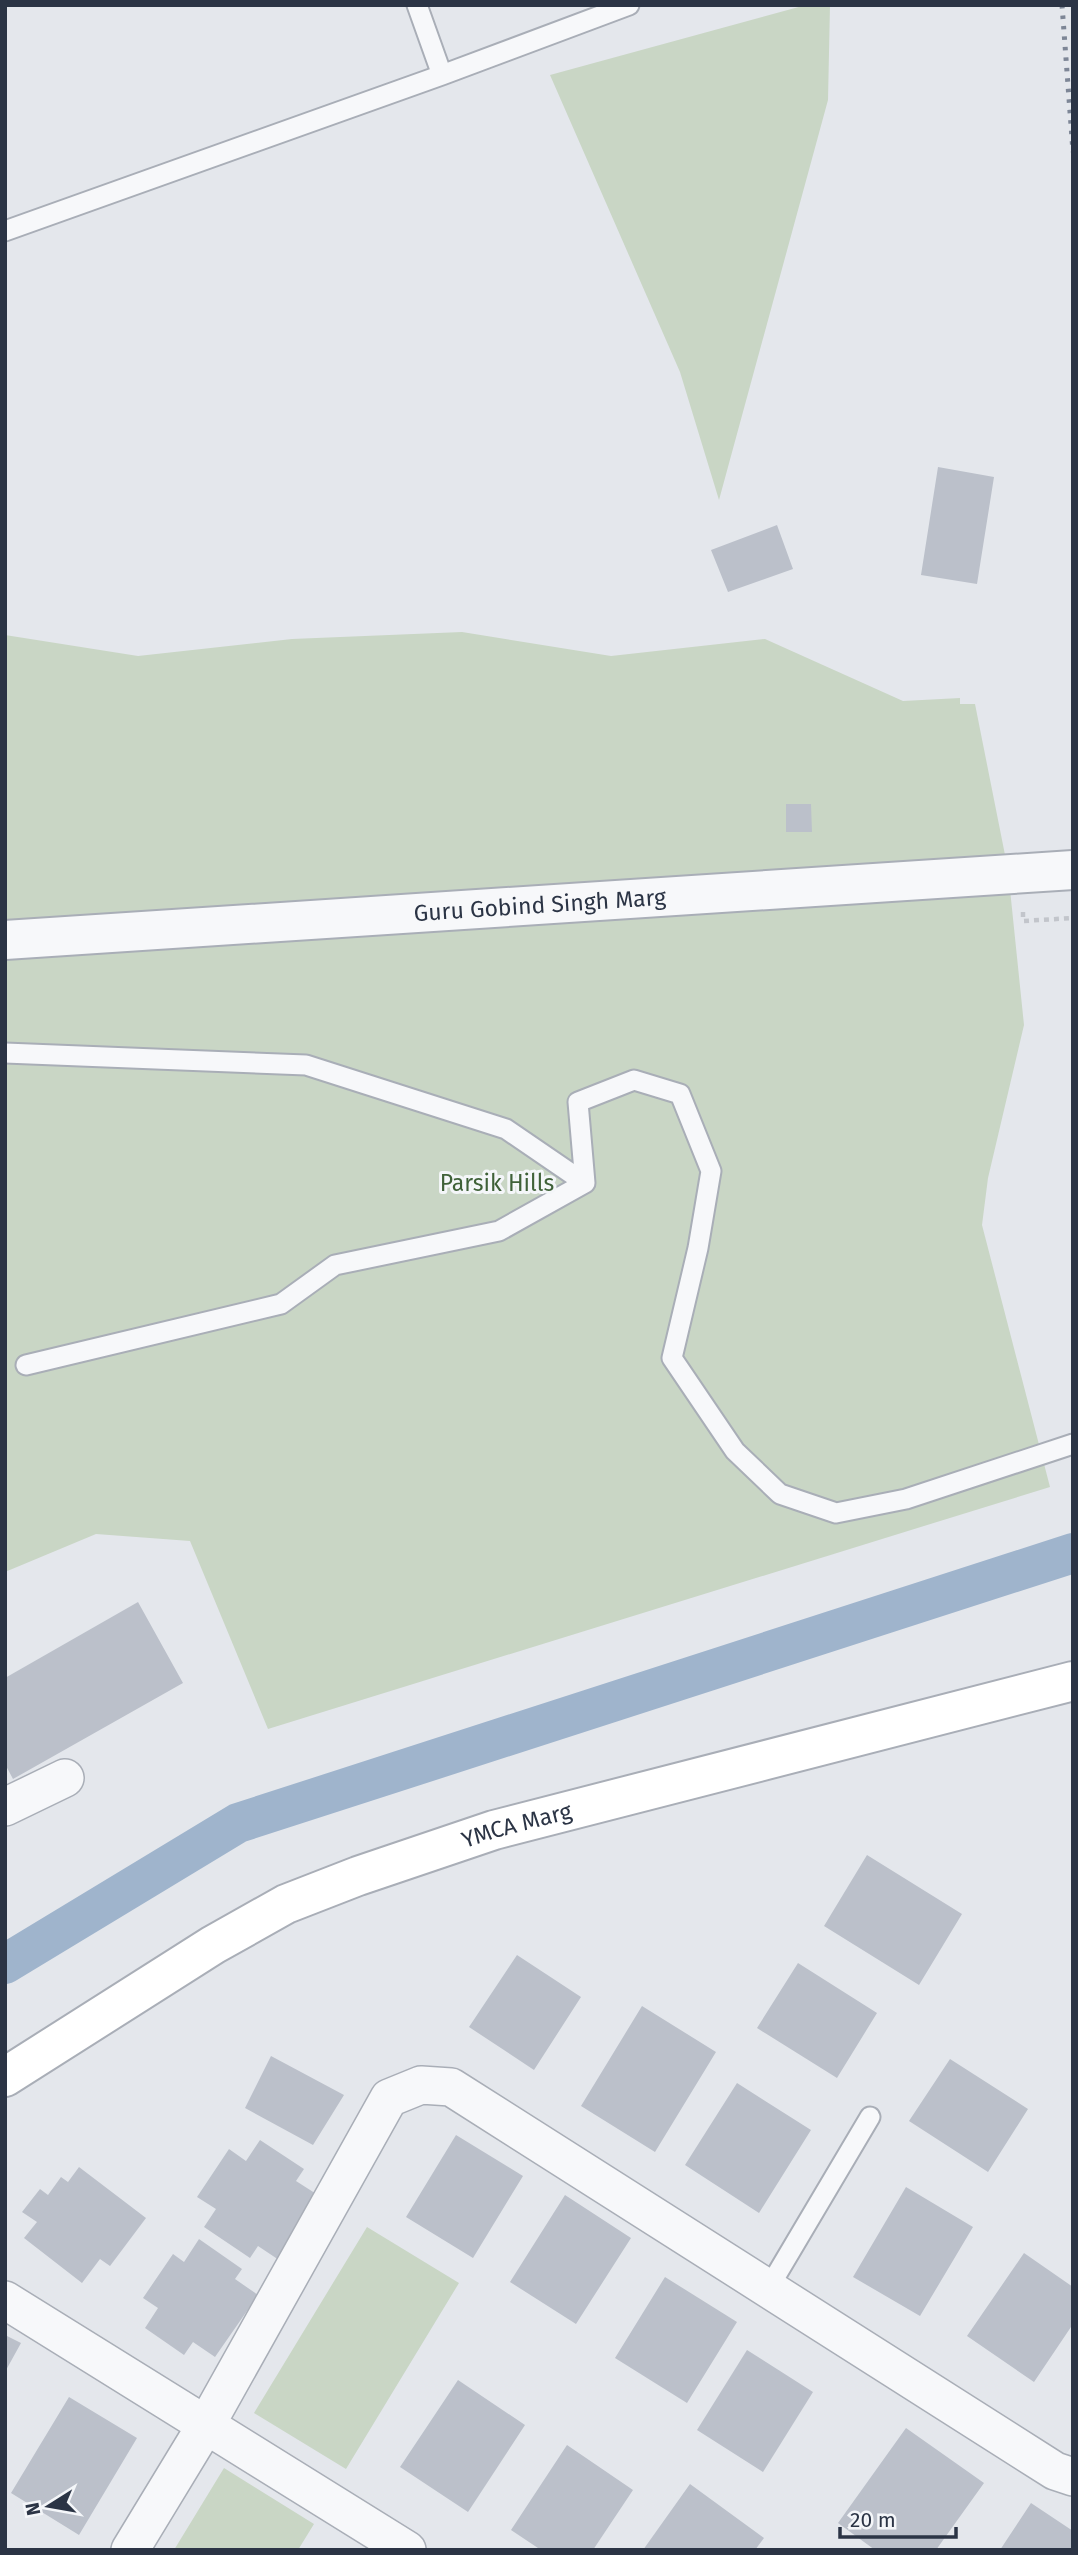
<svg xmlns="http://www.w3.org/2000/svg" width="1078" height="2555" viewBox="0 0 1078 2555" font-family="'Fira Sans',sans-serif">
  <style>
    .green { fill: #c9d6c5 }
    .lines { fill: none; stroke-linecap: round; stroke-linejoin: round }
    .canal { stroke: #9fb4cc; stroke-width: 40 }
    .building { fill: #bbc0ca }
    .service-casing { stroke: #a9aeb7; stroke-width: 23 }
    .minor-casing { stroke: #a9aeb7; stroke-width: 40 }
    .tertiary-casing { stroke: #a9aeb7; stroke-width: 42 }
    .secondary-casing { stroke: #a9aeb7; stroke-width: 42 }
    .path { stroke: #c2c5cb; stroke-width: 4.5; stroke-dasharray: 5 5; stroke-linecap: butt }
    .service { stroke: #f7f8fa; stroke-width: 19 }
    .minor { stroke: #f7f8fa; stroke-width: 37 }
    .tertiary { stroke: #f7f8fa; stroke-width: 38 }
    .secondary { stroke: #fff; stroke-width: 38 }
    .rail { stroke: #7d8696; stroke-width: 5; stroke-dasharray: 3.5 7; stroke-linecap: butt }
    .labels { text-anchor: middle; stroke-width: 6; stroke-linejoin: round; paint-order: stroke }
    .street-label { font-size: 23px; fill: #2b3445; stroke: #f4f6f9 }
    .park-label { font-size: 23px; fill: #3f6138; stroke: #f4f6f9 }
  </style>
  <rect width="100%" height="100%" fill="#e4e7ec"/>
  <!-- green -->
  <path class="green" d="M806,5H830L828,100L719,500L680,372L550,75Z
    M462,632L611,656L765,639L903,701L960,698V704H975L1008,870L1024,1025L988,1178L982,1225L1050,1487L268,1729L190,1541L96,1534L5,1572V635L138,656L292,639Z
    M367,2227L459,2283L346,2469L254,2413Z
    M224,2468L314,2524L298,2550H174Z"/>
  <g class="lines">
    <!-- canal -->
    <path class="canal" d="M5,1964L238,1823L1073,1553"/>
  </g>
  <!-- building -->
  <path class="building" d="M938,467L994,477L977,584L921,575Z
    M777,525L793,569L728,592L711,550Z
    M786,804H811L812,832H786Z
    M138,1602L183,1683L13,1779L5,1764V1678Z
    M867,1855L962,1914L919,1985L824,1926Z
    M517,1955L581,1997L534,2070L469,2027Z
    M798,1963L877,2013L837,2078L757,2028Z
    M642,2006L716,2052L655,2152L581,2106Z
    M271,2056L344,2095L313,2145L245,2108Z
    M950,2059L1028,2109L988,2172L909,2121Z
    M737,2083L811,2130L759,2213L685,2165Z
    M456,2135L523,2176L473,2258L406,2217Z
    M260,2140L304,2169L296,2181L321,2197L279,2260L258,2246L250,2258L204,2227L216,2209L197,2197L229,2149L246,2161Z
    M79,2167L146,2218L110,2266L100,2259L82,2283L24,2238L37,2222L22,2212L40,2189L48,2195L61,2177L68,2182Z
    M906,2187L973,2227L920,2316L853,2277Z
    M565,2195L631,2238L576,2324L510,2282Z
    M199,2239L242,2269L235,2279L258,2295L215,2357L193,2342L184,2355L145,2328L158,2308L143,2298L173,2254L184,2262Z
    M1024,2253L1073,2287V2324L1034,2382L967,2336Z
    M665,2277L737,2322L687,2403L615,2358Z
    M5,2335L21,2343L5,2372Z
    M747,2350L813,2392L763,2472L697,2430Z
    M458,2380L525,2425L468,2512L400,2467Z
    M69,2397L137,2438L79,2535L11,2493Z
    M906,2428L984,2483L936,2550H875L838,2523Z
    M567,2445L633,2490L593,2550H541L511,2530Z
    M690,2484L764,2538L755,2550H643Z
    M1031,2503L1073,2531V2550H1000Z"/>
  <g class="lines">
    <!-- service casing -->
    <g class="service-casing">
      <path id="service" d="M417,5L442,75
        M5,231L442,75L629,5
        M5,1053L306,1065L506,1129L585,1183L499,1231L335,1265L281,1304L26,1365
        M585,1183L578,1102L634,1080L680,1094L711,1171L698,1248L672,1358L735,1451L780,1494L836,1513L906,1499L1073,1444
        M768,2289L870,2117"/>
    </g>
    <!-- minor casing -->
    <g class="minor-casing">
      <path id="minor" d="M5,1807L65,1778
        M5,2300L407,2550
        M130,2550L206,2425L389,2098L421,2085L451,2087L1055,2471L1073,2477"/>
    </g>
    <!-- tertiary casing -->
    <g class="tertiary-casing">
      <g id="tertiary">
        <path id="s1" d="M5,940L1073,870"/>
      </g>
    </g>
    <!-- secondary casing -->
    <g class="secondary-casing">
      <g id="secondary">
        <path id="s2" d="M5,2077L213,1945L286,1904L358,1876L494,1830L1073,1681"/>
      </g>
    </g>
    <!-- path -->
    <path class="path" d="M1023,912V921L1073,918"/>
    <!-- service -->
    <use href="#service" class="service"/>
    <!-- minor -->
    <use href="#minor" class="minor"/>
    <!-- tertiary -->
    <use href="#tertiary" class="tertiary"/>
    <!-- secondary -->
    <use href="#secondary" class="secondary"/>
    <!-- rail -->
    <path class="rail" d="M1062,5L1073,152"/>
  </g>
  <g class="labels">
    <!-- street labels -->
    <g class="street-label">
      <text dy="8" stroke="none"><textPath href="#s1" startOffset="536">Guru Gobind Singh Marg</textPath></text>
      <text dy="8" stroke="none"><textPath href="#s2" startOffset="574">YMCA Marg</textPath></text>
    </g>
    <!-- park labels -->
    <g class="park-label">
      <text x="497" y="1191">Parsik Hills</text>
    </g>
  </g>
  <!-- border -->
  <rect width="1078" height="2555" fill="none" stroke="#2b3445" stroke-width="14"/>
  <!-- north arrow -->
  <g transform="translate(49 2506) rotate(259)" stroke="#f4f6f9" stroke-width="5" paint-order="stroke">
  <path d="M0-5L12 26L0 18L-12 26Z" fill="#2b3445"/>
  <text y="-10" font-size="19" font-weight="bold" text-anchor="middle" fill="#2b3445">N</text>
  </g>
  <!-- scale -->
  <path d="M840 2527v10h116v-10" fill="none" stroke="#2b3445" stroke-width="3.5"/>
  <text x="850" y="2527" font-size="21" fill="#2b3445" stroke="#f4f6f9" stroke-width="5" paint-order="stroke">20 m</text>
</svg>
